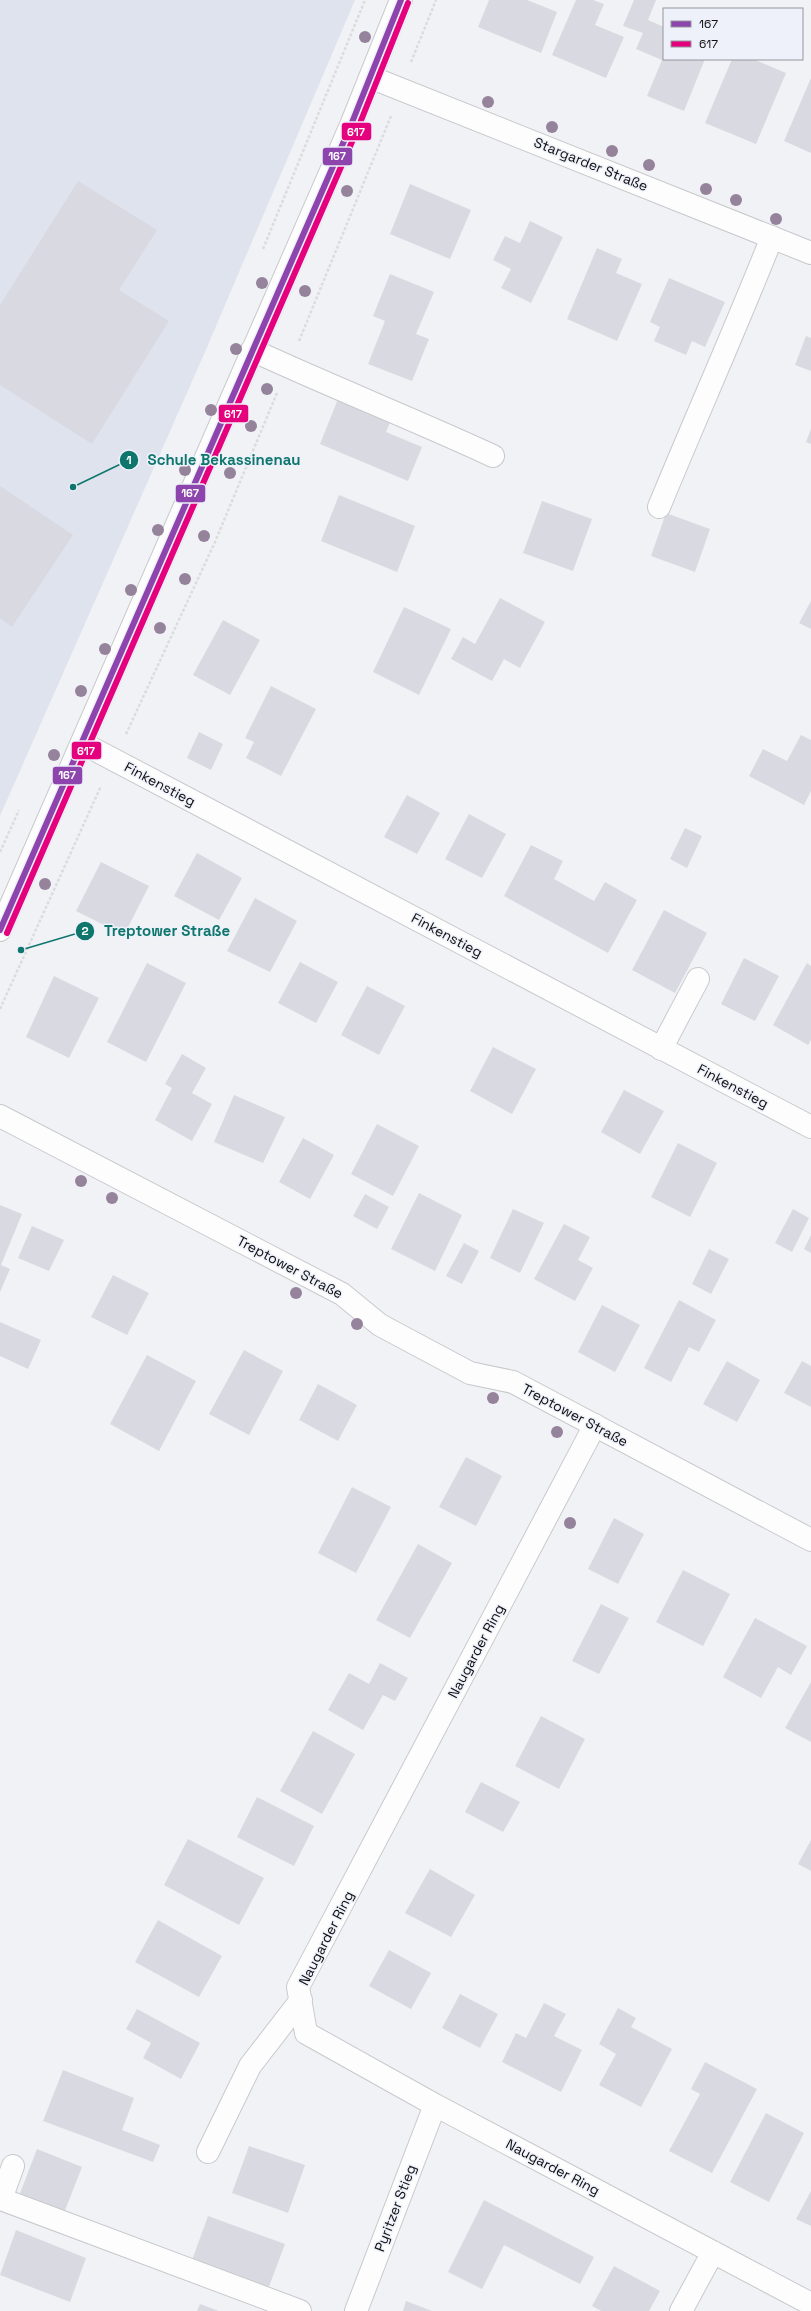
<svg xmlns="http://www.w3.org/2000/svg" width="811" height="2311" viewBox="0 0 811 2311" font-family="'Space Grotesk',sans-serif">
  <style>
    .built { fill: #dfe3ed }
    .building { fill: #d9d9e2 }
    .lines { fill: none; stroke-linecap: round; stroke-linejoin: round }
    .minor-casing { stroke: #c8c9cc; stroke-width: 24 }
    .path { stroke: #dcdcdd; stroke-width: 2.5; stroke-dasharray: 3 2; stroke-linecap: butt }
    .minor { stroke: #fdfdfe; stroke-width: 22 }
    .bus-1-casing { stroke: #eef1f9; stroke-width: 9 }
    .bus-2-casing { stroke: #eef1f9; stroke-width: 9 }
    .bus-1 { stroke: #8e44ad; stroke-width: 6 }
    .bus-2 { stroke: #e5007d; stroke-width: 6 }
    .tree { fill: #95839b }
    .labels { text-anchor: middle; stroke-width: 3; stroke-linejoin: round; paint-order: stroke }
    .street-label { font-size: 14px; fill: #0d0e10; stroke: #eef1f9 }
    .leader { fill: none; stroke: #0f766e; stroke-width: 1.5 }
    .callout-dot { fill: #0f766e; stroke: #eef1f9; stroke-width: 1.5 }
    .mark-label { font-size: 12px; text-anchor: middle; font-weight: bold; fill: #fff }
    .callout-label { font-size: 15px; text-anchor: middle; font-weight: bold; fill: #0f766e; stroke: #eef1f9; stroke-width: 3; stroke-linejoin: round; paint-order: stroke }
    .line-badge { stroke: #eef1f9; stroke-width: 1.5 }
    .badge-label { font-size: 11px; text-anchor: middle; font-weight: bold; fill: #fff }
  </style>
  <rect width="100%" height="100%" fill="#f1f2f6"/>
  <!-- built -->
  <path class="built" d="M0,0H355L205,352L0,816Z"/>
  <!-- building -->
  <path class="building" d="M489,0H527L557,12L541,53L478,27Z
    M576,0H593L604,4L595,25L624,37L606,78L552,55Z
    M634,0H656L648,20L664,27V59H705L684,111L647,96L662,60L636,49L643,33L623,26Z
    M732,59H753L786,73L756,144L705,123Z
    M811,78V153L784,141Z
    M78,181L157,230L119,290L169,321L92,444L0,385V305Z
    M410,184L471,210L450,259L390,234Z
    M530,221L563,237L531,303L501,288L511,269L493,260L505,236L520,243Z
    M597,248L622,259L616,273L642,284L617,341L567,319Z
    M390,274L434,292L416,334L429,339L412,381L368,364L385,321L373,316Z
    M669,278L725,302L705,347L692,341L686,355L654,341L660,327L650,322Z
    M806,336L811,338V371L795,365Z
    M338,399L391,420L386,432L422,447L408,481L320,444Z
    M811,429V444L806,442Z
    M0,486L73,535L12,627L0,618Z
    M339,495L415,526L397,572L321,541Z
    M542,501L592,519L573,571L523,553Z
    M666,513L710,529L695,572L651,556Z
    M500,598L545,622L520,668L504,659L492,681L451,659L463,637L475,644Z
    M811,601V629L799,623Z
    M404,607L451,629L419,695L373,672Z
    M223,620L260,640L230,695L193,675Z
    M271,686L316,709L281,776L246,758L254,742L245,738Z
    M199,732L223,744L211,770L187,758Z
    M801,735L811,740V791L804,805L749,776L763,749L787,761Z
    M407,795L440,813L417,854L384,837Z
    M469,814L506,834L482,878L445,859Z
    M685,828L702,836L687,868L670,859Z
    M531,845L563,861L554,879L594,901L605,882L637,900L608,953L504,896Z
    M197,853L242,878L219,920L174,896Z
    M101,862L149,886L124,935L76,911Z
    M255,898L297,921L270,972L227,951Z
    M664,910L707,933L675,993L632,970Z
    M744,958L779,976L755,1021L721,1004Z
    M300,962L338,982L316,1023L278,1003Z
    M147,963L186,983L146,1062L107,1042Z
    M807,963L811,966V1040L808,1045L773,1025Z
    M54,976L99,998L69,1058L26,1037Z
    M367,986L405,1006L379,1055L341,1035Z
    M493,1047L536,1069L512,1114L470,1091Z
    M182,1054L206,1068L192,1093L212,1104L192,1141L155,1120L172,1088L165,1084Z
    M624,1090L664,1111L640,1154L601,1132Z
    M234,1095L285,1117L263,1163L214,1142Z
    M377,1124L419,1146L393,1196L351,1174Z
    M303,1138L334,1155L310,1199L279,1182Z
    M678,1143L717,1163L690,1217L651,1197Z
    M419,1193L462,1215L435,1271L391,1249Z
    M365,1194L389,1207L377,1229L353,1216Z
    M0,1205L22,1214L1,1265L10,1269L0,1292Z
    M513,1209L544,1223L520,1273L490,1258Z
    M793,1209L809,1218L792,1252L775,1243Z
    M564,1224L590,1237L578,1260L593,1268L575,1301L534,1279Z
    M32,1226L64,1240L49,1271L18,1258Z
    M811,1235V1253L804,1249Z
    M464,1243L479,1251L462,1284L446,1276Z
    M709,1249L729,1259L711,1294L692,1284Z
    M113,1275L149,1293L127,1335L91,1317Z
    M679,1300L716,1320L699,1352L689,1347L671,1382L644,1368Z
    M602,1305L640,1325L615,1372L578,1352Z
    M0,1322L41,1340L28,1369L0,1356Z
    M244,1350L283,1371L249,1435L209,1414Z
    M147,1355L196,1381L159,1451L110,1424Z
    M727,1361L760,1380L737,1422L703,1404Z
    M802,1361L811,1366V1407L784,1393Z
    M318,1384L357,1405L338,1441L299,1420Z
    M466,1457L502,1476L476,1526L439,1507Z
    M352,1487L391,1507L356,1573L318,1553Z
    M614,1518L644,1534L618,1584L588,1569Z
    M418,1544L452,1563L410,1638L376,1620Z
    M683,1570L730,1594L703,1646L656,1622Z
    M601,1604L629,1618L599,1674L572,1661Z
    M755,1618L807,1646L791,1675L778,1667L761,1698L723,1677Z
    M380,1663L408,1678L395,1701L383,1695L363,1730L328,1710L349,1673L369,1684Z
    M811,1682V1742L785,1728Z
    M541,1716L585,1739L559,1789L515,1766Z
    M313,1731L355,1754L322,1814L280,1791Z
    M481,1782L520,1802L503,1832L465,1812Z
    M257,1797L314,1826L294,1866L237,1837Z
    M188,1839L264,1878L239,1925L164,1885Z
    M811,1840V1871L798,1864Z
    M430,1869L475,1895L451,1937L405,1913Z
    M158,1920L222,1956L199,1997L135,1962Z
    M389,1950L431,1973L411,2009L369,1986Z
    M460,1994L498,2014L480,2048L442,2028Z
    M544,2003L566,2014L554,2036L582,2050L561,2092L502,2062L516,2033L526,2038Z
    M618,2008L636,2018L631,2027L672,2049L641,2107L599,2085L616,2054L599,2044Z
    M137,2009L200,2043L181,2079L143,2058L151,2043L126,2029Z
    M705,2062L757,2089L712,2173L669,2151L700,2094L691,2089Z
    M63,2070L134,2098L122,2130L160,2145L153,2162L43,2121Z
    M766,2113L804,2133L769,2202L730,2182Z
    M249,2146L305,2165L288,2213L232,2193Z
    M37,2149L82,2167L64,2213L19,2196Z
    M811,2191V2226L796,2219Z
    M484,2200L594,2257L580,2284L504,2245L482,2289L448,2272Z
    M208,2216L285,2244L268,2289L192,2260Z
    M16,2230L86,2258L70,2302L0,2275Z
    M614,2266L660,2291L649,2311H601L592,2306Z
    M406,2301L432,2311H403Z
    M200,2304L219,2311H197Z"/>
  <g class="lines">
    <!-- minor casing -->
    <g class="minor-casing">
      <path id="minor" d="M370,77L811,253
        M252,350C332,387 413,419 493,456
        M659,507C696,417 736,328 772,237
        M82,743L811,1127
        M0,930L351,125L401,0
        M661,1049L698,979
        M0,1116L342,1294L380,1325L470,1373L513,1382L811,1540
        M595,1425L298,1987L306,2033L435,2105L811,2304
        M208,2152L250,2066L301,2000
        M13,2166L1,2199L300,2311
        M356,2311L435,2105
        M681,2311L713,2252"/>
    </g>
    <!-- path -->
    <path class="path" d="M411,62L436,0
      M263,249L365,0
      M299,341L391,116
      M126,734L215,542L277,393
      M0,852L19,810
      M0,1009L101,786"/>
    <!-- minor -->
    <use href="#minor" class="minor"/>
    <!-- bus-1 casing -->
    <g class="bus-1-casing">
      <path id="bus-1" d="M0,930L351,125L401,0"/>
    </g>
    <!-- bus-2 casing -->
    <g class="bus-2-casing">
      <path id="bus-2" d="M7,933L358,128L408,3"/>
    </g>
    <!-- bus-1 -->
    <use href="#bus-1" class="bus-1"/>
    <!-- bus-2 -->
    <use href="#bus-2" class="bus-2"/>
  </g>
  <!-- trees -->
  <g class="tree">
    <circle cx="365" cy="37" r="6"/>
    <circle cx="488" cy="102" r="6"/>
    <circle cx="552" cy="127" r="6"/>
    <circle cx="612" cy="151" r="6"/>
    <circle cx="649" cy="165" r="6"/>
    <circle cx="706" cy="189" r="6"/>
    <circle cx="347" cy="191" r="6"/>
    <circle cx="736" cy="200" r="6"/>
    <circle cx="776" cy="219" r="6"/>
    <circle cx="262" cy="283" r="6"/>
    <circle cx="305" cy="291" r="6"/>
    <circle cx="236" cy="349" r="6"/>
    <circle cx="267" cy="389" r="6"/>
    <circle cx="211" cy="410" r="6"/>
    <circle cx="251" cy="426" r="6"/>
    <circle cx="185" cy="470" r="6"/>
    <circle cx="230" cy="473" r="6"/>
    <circle cx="158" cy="530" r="6"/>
    <circle cx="204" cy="536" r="6"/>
    <circle cx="185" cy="579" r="6"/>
    <circle cx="131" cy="590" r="6"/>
    <circle cx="160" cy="628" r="6"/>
    <circle cx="105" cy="649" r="6"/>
    <circle cx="81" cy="691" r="6"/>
    <circle cx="54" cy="755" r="6"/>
    <circle cx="45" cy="884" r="6"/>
    <circle cx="81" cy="1181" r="6"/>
    <circle cx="112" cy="1198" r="6"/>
    <circle cx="296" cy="1293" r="6"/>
    <circle cx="357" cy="1324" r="6"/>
    <circle cx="493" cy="1398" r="6"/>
    <circle cx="557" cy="1432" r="6"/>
    <circle cx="570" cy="1523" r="6"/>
  </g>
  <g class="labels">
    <!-- street labels -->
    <g class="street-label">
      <text transform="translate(591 164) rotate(22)" y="5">Stargarder Straße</text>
      <text transform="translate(160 784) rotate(28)" y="5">Finkenstieg</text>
      <text transform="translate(447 935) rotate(28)" y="5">Finkenstieg</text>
      <text transform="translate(733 1086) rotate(28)" y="5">Finkenstieg</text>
      <text transform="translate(290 1267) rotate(28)" y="5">Treptower Straße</text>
      <text transform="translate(575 1415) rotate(28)" y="5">Treptower Straße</text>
      <text transform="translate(476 1651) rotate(-62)" y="5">Naugarder Ring</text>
      <text transform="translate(326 1938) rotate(-63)" y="5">Naugarder Ring</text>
      <text transform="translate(553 2167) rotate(28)" y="5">Naugarder Ring</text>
      <text transform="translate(395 2208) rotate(-69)" y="5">Pyritzer Stieg</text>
    </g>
  </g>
  <!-- callouts -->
  <path class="leader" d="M73 487L129 460M21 950L85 931"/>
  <g class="callout-dot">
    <circle cx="73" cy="487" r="4"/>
    <circle cx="21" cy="950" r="4"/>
    <circle cx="129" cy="460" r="10"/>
    <circle cx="85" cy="931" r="10"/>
  </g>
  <g class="mark-label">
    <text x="129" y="464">1</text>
    <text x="85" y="935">2</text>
  </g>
  <g class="callout-label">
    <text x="224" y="465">Schule Bekassinenau</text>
    <text x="167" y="936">Treptower Straße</text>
  </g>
  <g class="line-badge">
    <rect x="341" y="122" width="31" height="19" rx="4" fill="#e5007d"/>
    <rect x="322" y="147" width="31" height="19" rx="4" fill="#8e44ad"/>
    <rect x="218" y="404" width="31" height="19" rx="4" fill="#e5007d"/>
    <rect x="175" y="484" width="31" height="19" rx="4" fill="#8e44ad"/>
    <rect x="71" y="741" width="31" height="19" rx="4" fill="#e5007d"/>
    <rect x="52" y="766" width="31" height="19" rx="4" fill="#8e44ad"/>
  </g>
  <g class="badge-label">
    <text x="356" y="136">617</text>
    <text x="337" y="160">167</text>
    <text x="233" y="418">617</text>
    <text x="190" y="497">167</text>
    <text x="86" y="755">617</text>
    <text x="67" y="779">167</text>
  </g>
  <!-- legend -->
  <rect x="663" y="8" width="140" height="52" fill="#eef1f9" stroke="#94969c"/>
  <rect x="671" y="21" width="20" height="6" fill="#8e44ad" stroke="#94969c"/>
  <text x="699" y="28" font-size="12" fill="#0d0e10">167</text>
  <rect x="671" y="41" width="20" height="6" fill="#e5007d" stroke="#94969c"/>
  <text x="699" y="48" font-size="12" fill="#0d0e10">617</text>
</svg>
